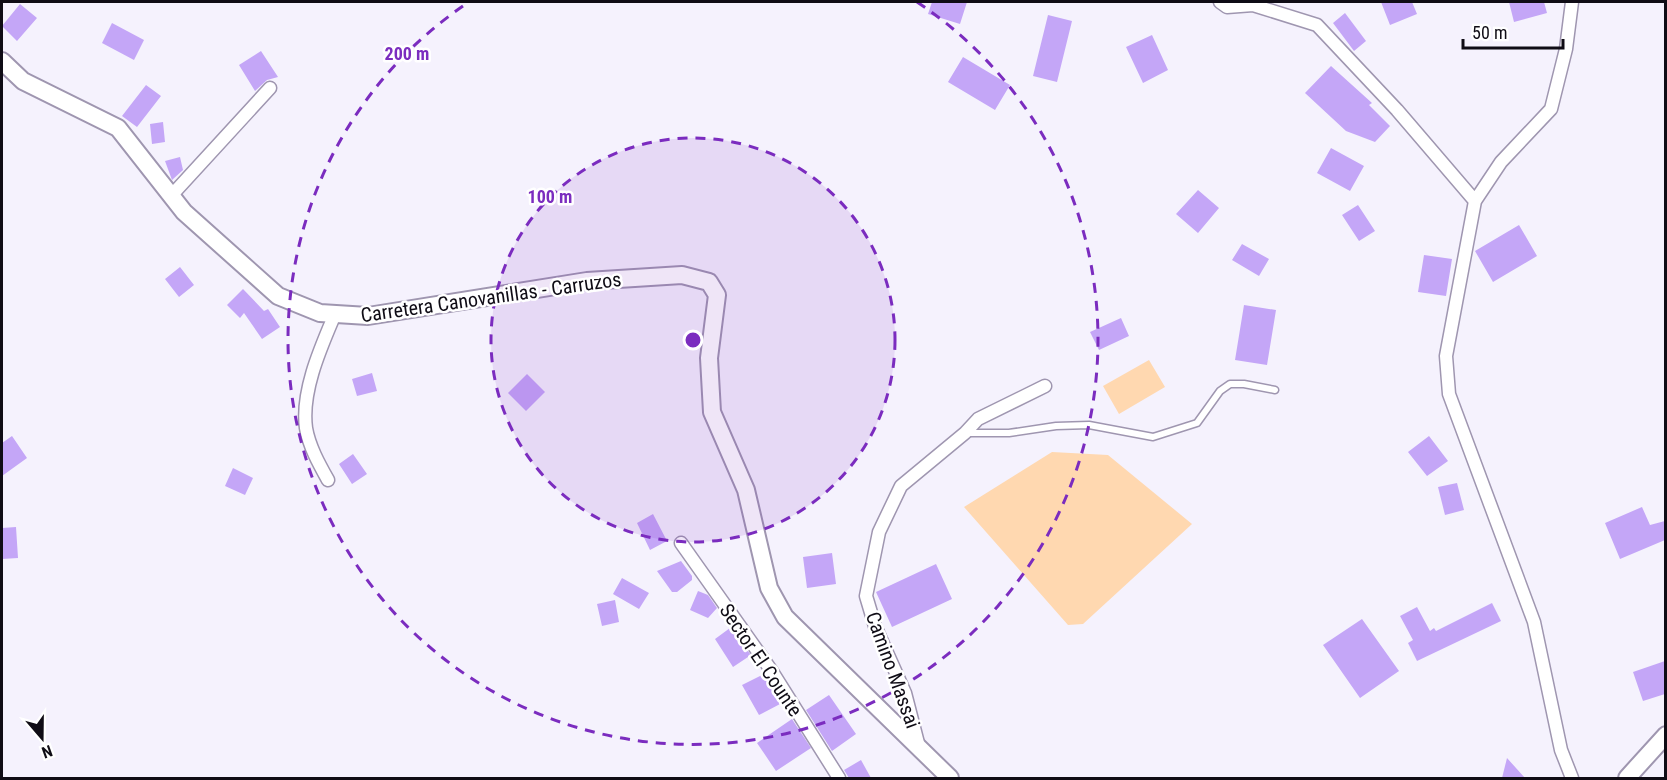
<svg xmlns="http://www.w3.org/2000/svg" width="1667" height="780" viewBox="0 0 1667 780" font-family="'Roboto Condensed',sans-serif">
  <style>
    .green { fill: #ffd8b0 }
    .building { fill: #c4a6f7 }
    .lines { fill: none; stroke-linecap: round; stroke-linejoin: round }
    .lane-casing { stroke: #9f96b0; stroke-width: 9 }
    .street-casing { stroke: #9f96b0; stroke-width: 15 }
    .secondary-casing { stroke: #9f96b0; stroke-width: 20 }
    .lane { stroke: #fff; stroke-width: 6 }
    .street { stroke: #fff; stroke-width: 12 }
    .secondary { stroke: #fff; stroke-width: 16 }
    .ring { fill: none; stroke: #7b2cbf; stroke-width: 3; stroke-dasharray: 10 8 }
    .labels { text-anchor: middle; stroke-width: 5; stroke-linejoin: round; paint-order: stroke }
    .street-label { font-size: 20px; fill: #0f0c15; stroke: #fff }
    .centre { fill: #7b2cbf; stroke: #fff; stroke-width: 3 }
    .ring-label { font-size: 18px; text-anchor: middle; font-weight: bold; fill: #7b2cbf; stroke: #fff; stroke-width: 5; stroke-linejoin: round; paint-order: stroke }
  </style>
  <rect width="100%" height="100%" fill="#f5f2fd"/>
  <!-- green -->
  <path class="green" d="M1149,360L1165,387L1119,414L1103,386Z
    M1052,452L1108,455L1192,524L1083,624L1068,625L964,507Z"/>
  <!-- building -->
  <path class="building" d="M932,2H967L960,24L928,14Z
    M1381,2H1412L1417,14L1390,25Z
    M1509,2H1544L1547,13L1514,22Z
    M20,4L37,18L17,41L2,26Z
    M1345,13L1366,41L1354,51L1333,23Z
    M1048,15L1072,21L1057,82L1033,76Z
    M112,23L144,40L134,60L102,43Z
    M1152,35L1168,70L1143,83L1126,47Z
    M261,51L278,77L267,80L255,91L239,65Z
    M963,57L1010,85L995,110L948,82Z
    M1331,66L1372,103L1369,105L1390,126L1375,142L1346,131L1305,93Z
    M146,85L161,96L137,127L122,116Z
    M163,122L165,142L152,144L150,124Z
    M1331,148L1364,166L1350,191L1317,173Z
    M180,157L183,170L172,180L165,161Z
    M1198,190L1219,208L1198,233L1176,214Z
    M1358,205L1375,231L1359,241L1342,215Z
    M1519,225L1537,256L1493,282L1475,251Z
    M1242,244L1269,259L1259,276L1232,260Z
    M1424,255L1452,259L1446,296L1418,292Z
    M180,267L194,285L179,297L165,279Z
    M243,289L264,311L268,309L280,327L262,339L244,313L240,318L227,305Z
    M1244,305L1276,310L1267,365L1235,360Z
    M1121,318L1129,336L1099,350L1090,332Z
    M372,373L377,391L357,396L352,379Z
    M527,374L545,392L526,411L508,393Z
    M12,436L27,458L2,476V443Z
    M1429,436L1448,461L1427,476L1408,452Z
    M353,454L367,474L352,484L339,464Z
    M233,468L253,478L245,495L225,486Z
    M1457,483L1464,510L1445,515L1438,487Z
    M1642,507L1650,525L1665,521V540L1620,559L1605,523Z
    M653,514L667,541L650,550L637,523Z
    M16,527L18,558L2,559V528Z
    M832,553L836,584L807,588L803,557Z
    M681,561L692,576V580L677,592H672L657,571Z
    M936,564L952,599L892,627L876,592Z
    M622,578L649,593L639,609L613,594Z
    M698,591L708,595L717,608L708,618L690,610Z
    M615,600L619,622L602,626L597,604Z
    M1492,603L1501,621L1417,661L1408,643L1413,640L1400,616L1417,607L1430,631L1434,628L1436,631Z
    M1362,619L1399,671L1360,698L1323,645Z
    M730,628L751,655L733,667L715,639Z
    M1665,661V694L1643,701L1633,672Z
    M764,674L782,703L759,715L742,685Z
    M829,695L856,734L832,751L806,710Z
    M792,719L811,748L776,771L757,743Z
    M1507,758L1525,778H1502Z
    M861,760L871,778H849L844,770Z"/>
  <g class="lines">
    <!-- lane casing -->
    <g class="lane-casing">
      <path id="lane" d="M966,433H1009L1056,426L1089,425L1153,437L1197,423L1220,391L1230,384H1244L1275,390"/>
    </g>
    <!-- street casing -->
    <g class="street-casing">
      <path id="street" d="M1220,2L1227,7L1253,5
        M1252,2L1253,5L1317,25L1397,110L1475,201L1446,356L1449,394L1534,622L1561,750L1572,778
        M171,196L270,88
        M1475,201L1501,162L1551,109L1566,49L1572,2
        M328,480C319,464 309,446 306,428C301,391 321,347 335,314
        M681,543L771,670L839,778
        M919,747L905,693L875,626L866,596L879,532L901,486L965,433L978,419L1045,386"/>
    </g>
    <!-- secondary casing -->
    <g class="secondary-casing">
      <path id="secondary" d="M2,61L23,81L118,128L184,212L278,296L320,313L368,316L587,281L682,275L709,282L717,295L709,358L712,412L746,490L769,588L785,617L950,778
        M1627,778L1666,735"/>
    </g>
    <!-- lane -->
    <use href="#lane" class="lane"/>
    <!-- street -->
    <use href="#street" class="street"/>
    <!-- secondary -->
    <use href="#secondary" class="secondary"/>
  </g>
  <!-- distance rings -->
  <circle cx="693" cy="340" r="202" fill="#7b2cbf" fill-opacity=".12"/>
  <g class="ring">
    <circle cx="693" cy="340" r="202"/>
    <path d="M917 2A405 405 0 1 1 469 2"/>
  </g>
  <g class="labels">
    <!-- street labels -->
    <g class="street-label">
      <text transform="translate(491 297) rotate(-8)" y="7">Carretera Canovanillas - Carruzos</text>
      <text transform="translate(761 660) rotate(56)" y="7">Sector El Counte</text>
      <text transform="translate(893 670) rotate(70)" y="7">Camino Massai</text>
    </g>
  </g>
  <circle cx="693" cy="340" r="9" class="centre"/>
  <g class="ring-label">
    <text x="407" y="60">200 m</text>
    <text x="550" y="203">100 m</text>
  </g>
  <!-- border -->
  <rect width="1667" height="780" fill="none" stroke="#0f0c15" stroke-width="6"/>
  <!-- north arrow -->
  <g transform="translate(42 738) rotate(160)" stroke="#ffffff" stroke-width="4.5" paint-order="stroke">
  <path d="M0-4.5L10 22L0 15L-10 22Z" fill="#0f0c15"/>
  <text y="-9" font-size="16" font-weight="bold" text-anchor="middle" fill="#0f0c15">N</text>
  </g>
  <!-- scale -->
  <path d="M1463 39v9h100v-9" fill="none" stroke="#0f0c15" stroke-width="3"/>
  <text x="1472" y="39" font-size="18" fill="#0f0c15" stroke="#ffffff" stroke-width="4.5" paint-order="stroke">50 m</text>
</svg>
